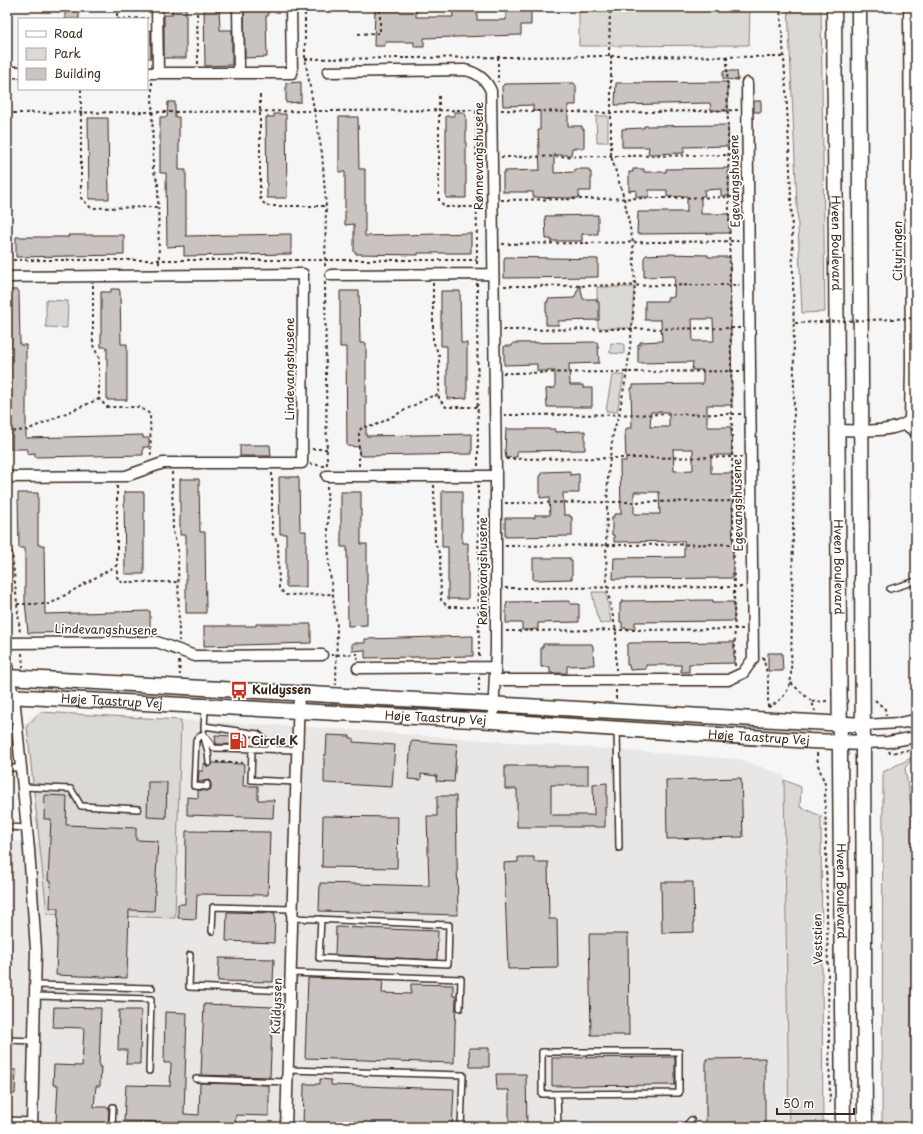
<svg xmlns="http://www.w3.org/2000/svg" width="923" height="1134" viewBox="0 0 923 1134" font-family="'Playpen Sans',sans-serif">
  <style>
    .built { fill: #e9e7e6 }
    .green { fill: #dbd9d6; stroke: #8b827a }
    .building { fill: #c9c3c1; stroke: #3b2a1e; fill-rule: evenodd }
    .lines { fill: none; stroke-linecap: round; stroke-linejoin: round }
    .lane-casing { stroke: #3b2a1e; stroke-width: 8 }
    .street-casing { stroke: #3b2a1e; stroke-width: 13 }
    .secondary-casing { stroke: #3b2a1e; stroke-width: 17 }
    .path { stroke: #3b2a1e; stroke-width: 2; stroke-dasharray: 3 3; stroke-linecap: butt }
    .lane { stroke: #fff; stroke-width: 5 }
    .street { stroke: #fff; stroke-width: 10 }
    .secondary { stroke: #fff; stroke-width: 14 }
    .path-bridge { stroke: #3b2a1e; stroke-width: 2; stroke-dasharray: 3 3; stroke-linecap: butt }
    .labels { text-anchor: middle; stroke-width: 3.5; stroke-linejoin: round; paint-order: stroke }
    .street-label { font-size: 12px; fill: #3b2a1e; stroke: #fff }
    .poi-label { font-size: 12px; font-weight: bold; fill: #3b2a1e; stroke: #fff; text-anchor: start }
  </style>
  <rect width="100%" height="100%" fill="#f7f6f6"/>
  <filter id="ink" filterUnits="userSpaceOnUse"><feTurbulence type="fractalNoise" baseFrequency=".025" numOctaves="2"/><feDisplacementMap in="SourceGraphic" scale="8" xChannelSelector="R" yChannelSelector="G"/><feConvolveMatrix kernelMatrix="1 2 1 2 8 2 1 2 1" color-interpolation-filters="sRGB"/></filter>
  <g filter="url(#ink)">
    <!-- built -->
    <path class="built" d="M37,712L325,728L739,759L784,775L789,1127H7V841L38,842L25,724Z"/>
    <!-- green -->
    <path class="green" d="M579,7H750L749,45L579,46Z
      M788,7H821L825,312L802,313Z
      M596,116H608V142H597Z
      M597,287H634L632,328H598Z
      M46,300L68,301L67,328L46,327Z
      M611,343L624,344V354L610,353Z
      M612,375H624L617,412L606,411Z
      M592,592H606L611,622L600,624L598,617H597Z
      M39,684L129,688L273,699V703L38,690Z
      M332,701L480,709L479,716L332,707Z
      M513,711L808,728V734L513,717Z
      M40,712L181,720L175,918L47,914L27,726Z
      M913,757L905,768L912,811L911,1127H882L883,772Z
      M784,780L801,787L800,807L821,816L823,1127H789Z"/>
    <!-- building -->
    <path class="building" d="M65,7H79V19H65Z
      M204,7H219L220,30H232V65L205,66Z
      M244,7H268V16H266L267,57L245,58Z
      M375,7H416V17H453L452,7H477V20H506V7H531V25H521V35L424,38V47H414V42H385V46H374Z
      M172,8H186V58H164V15H172Z
      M151,30V58H147V31Z
      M723,71H737L738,80L723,79Z
      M301,82V102L286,103V83Z
      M728,82V111L711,110L710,103L615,105L616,83Z
      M574,83L576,86V105H568V126H582V129H584V148H572L571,155H554V173L575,172V169H589V172H591V191H579V198H565L533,197V192H503V173H505V171L540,170L538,130H540V111H533V105L503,106L502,87L504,84Z
      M754,101H761V112H754Z
      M168,102H175V117H179V170H186V236L291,234V254L184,256V246L167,247L166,173H160V117H167Z
      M454,112H464L466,116V198H446V116H454Z
      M274,114H286L287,198H267L266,117H274Z
      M339,117H358L359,169H365V236L471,233V253H418V255L356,254V252H354V224L345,225V172H339Z
      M88,118H108L109,199H89Z
      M728,125L729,146L684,147V153L648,154L649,147H622V129L644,128V126Z
      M729,168V196H721V189L704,190L705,196H701V214H729L730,233L637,234L638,212H687V196L667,197V190H649V197H636V190L629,191V172H633V169H644V172H666V169Z
      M598,215V234H582V241H551V239H546L545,216Z
      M68,235H124V255L16,257V237H69Z
      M667,254L708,255V257H730L732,405H707V427H731L732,455H711V473H732L733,578L613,579L614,558L684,557V541L614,542V535H612V517H614V514H621L620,461H626L625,431L627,428H632L631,388H633V385L703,384V370H692L693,362L638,363V344L640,345V342L662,341L661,320H645V301H667V298L674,297L675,276L644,277V258L646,255ZM692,319H713L714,341H693ZM651,412H669V427H650ZM673,449H693V470L674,471ZM634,492H659L660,514H634Z
      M505,257L598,259V277L504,278V260Z
      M580,285L583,299H597V302H599V320L558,321L559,325H546V302H548V299L574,298Z
      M111,289H119L120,292L121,344H127V400H107V347H101V292H111Z
      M10,290H18L19,292L20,345H26V438L143,435V438H149V447H143V455L35,457V453L27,454V449H10V426H7V292H10Z
      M340,291H359L360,343H366V436L472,434V454L364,456L359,455V447L347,446L346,347H340Z
      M441,291H460L461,343H467V398L447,399V346H441Z
      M597,342L598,345L599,363L569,364L570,385H583V388H592V407H547L546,389L555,388V371H537V364L504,365V346H512L513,343Z
      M506,429H555V432L585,431V450L517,451V457L506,458L505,451Z
      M240,445H270L271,456H240Z
      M570,471V475L579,474V493H563L564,515H570V517H572V536L505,537V518H535V515H550L549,497L540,498V475H542V472Z
      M279,477H298L299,479L300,531H306V587H286V534H280Z
      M180,479H199L200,532H205L206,613H186V535H180Z
      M442,491H462V543H468V599H448V547H442Z
      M124,492H144V574H125Z
      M341,492H361V544H367V625L348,626L347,547H341Z
      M18,493H38V545H44L45,614L150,611V631L28,633L25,601V548H19Z
      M533,558H570V561H572V579L533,580Z
      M713,600V602H734V621L635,622V629L622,628V622H620V603H622V601Z
      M570,601V604H579V622L538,623V629L528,630H522V623H506V605L507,604V602Z
      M256,624H311V643L204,646V626H256Z
      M473,636V656L365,658V650L352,651V643H365V639Z
      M734,642V663L689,664V672H681V665H646V669L630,670L629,665H627V646L629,643Z
      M543,644H592L593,647L594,665L567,666V673H550V667H541V647H543Z
      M768,653H782L783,671H768Z
      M215,735L249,737L248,745L216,744Z
      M327,735L350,736V738H353V742L395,745L392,787L324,783V755H326Z
      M411,741L457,744L454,782L436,781L437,776L421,774V780L408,779Z
      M204,763L209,767L213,763L244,764L243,786H258V800H274L273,818L187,815V797L198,798V790L207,791L211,789V784L209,780L198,782L199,771H203Z
      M505,766H588V785H551V815H594L593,784L607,783V807H605V827H517V789H505Z
      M741,778L743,837L667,839L666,780Z
      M148,782H167L166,818L147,817Z
      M45,795L67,796L66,825L136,828V840L158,841L154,911L129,910L127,978L56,975L58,908H50L51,881H48L51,819H44Z
      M437,796H456L458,915L319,911L320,883L429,886L427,816H437Z
      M323,816L398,817L397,868L322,867Z
      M186,831L270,832L268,895L197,894L196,919L178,918V904H185Z
      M518,857H534V862H548L549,919H557L558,968L508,969L504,863L518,862Z
      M661,882H693L694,932L662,933Z
      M227,912L275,913L274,943L226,941Z
      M336,927L438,931L437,960L335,955Z
      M589,934H628L629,1035H591Z
      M219,958L274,959L273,982L218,981Z
      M308,978L383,980L382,993L411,994V984L453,985V996H456L454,1063L305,1058Z
      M204,1004L273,1007L270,1077L201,1075Z
      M54,1007L101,1008L99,1067H101L100,1086H96L94,1107H109L108,1125L56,1122L58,1085H53L54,1065L82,1066L84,1028L53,1027Z
      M119,1010H141L140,1064H126L127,1050H118Z
      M165,1012L187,1013L184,1114L199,1115L200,1083L269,1085V1116L236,1115L235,1127H180V1122L124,1121L126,1085L170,1086L171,1063H164Z
      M469,1048H489V1067H470Z
      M675,1057V1085L552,1086V1058Z
      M765,1058V1127H706V1059Z
      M7,1070H16L15,1094H7Z
      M496,1074H526L527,1127H509V1090H497Z
      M320,1079L331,1080V1085L454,1089L452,1127H303L304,1084H320Z"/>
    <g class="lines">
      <!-- lane casing -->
      <g class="lane-casing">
        <path id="lane" d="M890,589L916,581
          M204,726L258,734L276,750
          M204,729L205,707
          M617,729L619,848
          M203,734L214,748L298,750
          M203,734L196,740L194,786L207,787V784
          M204,737L208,752L209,763
          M252,750L251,780L297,782
          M7,768H20
          M23,787L71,789L81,806L138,809
          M7,827L27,828
          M293,918L449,925L448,964L319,958L321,919
          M212,931L213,907L293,909
          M190,955L189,987L291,991
          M291,973L461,979L460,1008
          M35,985L152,988
          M35,996L151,999L149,1071
          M7,1040L34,1041
          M542,1052H679V1093L542,1094Z
          M288,1070L463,1075L461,1127
          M196,1079L288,1082
          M557,1094L558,1127
          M7,1120L32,1121
          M32,1125L72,1127
          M112,1127L113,1107
          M685,1127L691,1120"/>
      </g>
      <!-- street casing -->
      <g class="street-casing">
        <path id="street" d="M157,7L158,73
          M238,7L239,73
          M7,72H19
          M328,72L465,70C478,73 486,79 491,91L496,476V648L493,721
          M147,73H292L291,7
          M331,275L493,274
          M7,277L303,274L302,463H163L126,476L7,477
          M905,424L914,431L916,430
          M837,430C857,430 895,434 910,420L911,365L909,7
          M327,476H496
          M7,643L157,642L195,656L322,655
          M7,664L8,677L14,696L29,850L36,950L32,1127
          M358,668L495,667
          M495,680H728L743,673L753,659L747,83
          M864,725L900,723L916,720
          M864,743L888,742L916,737
          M286,1127L299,694"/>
      </g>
      <!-- secondary casing -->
      <g class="secondary-casing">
        <g id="secondary">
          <path id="s1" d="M834,7L843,1127"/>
          <path d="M859,7L865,1127"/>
          <path d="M7,677L864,725"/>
          <path id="s2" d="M7,696L493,721L811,741L864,743"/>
        </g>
      </g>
      <!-- path -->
      <path class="path" d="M117,7V19
        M197,7L198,64
        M305,7V59L322,153L326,206L325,268
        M117,19L148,18
        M358,34L380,33V7
        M609,56L610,7
        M611,56V156L624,198L633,243L635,285L632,329L627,372L619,414L613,434L608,475L606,544L607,588L616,631V670
        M498,57V82
        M727,57L735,667
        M305,59L609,56L784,57
        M152,82L153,169L158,183L159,267
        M81,89V198L91,208L158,207
        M260,95V198L266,206H326
        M439,96V201L446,207H477
        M501,110L610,113L738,110
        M7,113L476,110
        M501,157L738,155
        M501,200L739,197
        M502,244L739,241
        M7,260H477
        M477,264L476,110L482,106
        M325,282L327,468
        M433,283V341L439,355V399L446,407H477
        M477,283L478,466
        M93,285V345L99,358V399L107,407H139L150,414L151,458
        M504,286L739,285
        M503,330L740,328
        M503,373L741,371
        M504,415L741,414
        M7,432L27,430L99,399
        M312,449H327
        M506,459L742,457
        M310,464L324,466
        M359,466V432L362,427L374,426L432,396L439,395
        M172,472L173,532L178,548L179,641
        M272,473V533L278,543L279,588L286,595L334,594
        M434,485L435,543L440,555L441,600L448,607H478
        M478,485L479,658
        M117,486V577L121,582H179
        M327,486L329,566L337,626L336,685
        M7,503L20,633
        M505,503L742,501
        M505,546L743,544
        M505,588L743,587
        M17,604H50L117,565
        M506,631L744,629
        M22,653L23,667
        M331,655L358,654V659
        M763,657L768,677V707
        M179,661L180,675
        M791,683L812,702L815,711
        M479,692V677
        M616,699V689
        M875,700L885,709L886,715
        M812,702L829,701
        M768,707C781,702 790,691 791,677C794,454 799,230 780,7
        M889,751L890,753L916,749
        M817,753L818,765L825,784L830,1104
        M216,762L245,763
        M915,938H916
        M915,948L916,1060"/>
      <!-- lane -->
      <use href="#lane" class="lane"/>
      <!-- street -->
      <use href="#street" class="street"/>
      <!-- secondary -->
      <use href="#secondary" class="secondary"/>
      <!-- path-bridge -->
      <path class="path-bridge" d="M795,323L916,318"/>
    </g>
  </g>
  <!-- icons -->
  <defs>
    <g id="bus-bare" transform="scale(1.38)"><path d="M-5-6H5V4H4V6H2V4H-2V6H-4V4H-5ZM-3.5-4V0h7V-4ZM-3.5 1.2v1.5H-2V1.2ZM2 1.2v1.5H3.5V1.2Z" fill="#c8321e" stroke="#fff" stroke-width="2.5" paint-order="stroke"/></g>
    <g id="fuel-bare" transform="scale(1.38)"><path d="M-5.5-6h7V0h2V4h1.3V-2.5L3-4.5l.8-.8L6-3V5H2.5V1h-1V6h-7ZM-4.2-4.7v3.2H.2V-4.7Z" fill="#c8321e" stroke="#fff" stroke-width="2.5" paint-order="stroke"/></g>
  </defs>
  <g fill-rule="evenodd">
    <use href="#bus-bare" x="239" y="690"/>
    <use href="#fuel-bare" x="238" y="741"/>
  </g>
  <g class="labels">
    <!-- street labels -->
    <g class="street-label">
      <text transform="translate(479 156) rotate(-90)" y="4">Rønnevangshusene</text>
      <text transform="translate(735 181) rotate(-91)" y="4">Egevangshusene</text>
      <text dy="4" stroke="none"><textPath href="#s1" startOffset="236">Hveen Boulevard</textPath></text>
      <text transform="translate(898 251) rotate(-90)" y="4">Cityringen</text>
      <text transform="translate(290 369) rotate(-90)" y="4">Lindevangshusene</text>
      <text transform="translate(738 505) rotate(-91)" y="4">Egevangshusene</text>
      <text dy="4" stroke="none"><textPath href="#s1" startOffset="560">Hveen Boulevard</textPath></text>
      <text transform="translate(483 571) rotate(-90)" y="4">Rønnevangshusene</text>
      <text transform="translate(106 630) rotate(1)" y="4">Lindevangshusene</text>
      <text dy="4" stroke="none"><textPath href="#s2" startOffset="105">Høje Taastrup Vej</textPath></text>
      <text dy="4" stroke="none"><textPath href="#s2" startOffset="429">Høje Taastrup Vej</textPath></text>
      <text dy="4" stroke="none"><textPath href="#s2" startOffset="753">Høje Taastrup Vej</textPath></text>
      <text dy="4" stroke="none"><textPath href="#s1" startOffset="884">Hveen Boulevard</textPath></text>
      <text transform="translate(818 939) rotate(-91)" y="4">Veststien</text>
      <text transform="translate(277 1006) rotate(-88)" y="4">Kuldyssen</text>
    </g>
    <!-- poi labels -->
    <g class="poi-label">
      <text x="252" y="694">Kuldyssen</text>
      <text x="251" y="745">Circle K</text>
    </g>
  </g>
  <!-- margin -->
  <rect width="923" height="1134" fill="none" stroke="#fff" stroke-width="24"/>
  <rect x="12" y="12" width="899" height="1110" fill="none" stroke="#3b2a1e" stroke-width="1.5" filter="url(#ink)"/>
  <!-- legend -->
  <rect x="18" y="18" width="130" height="72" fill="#ffffff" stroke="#b1aaa5"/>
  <rect x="26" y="31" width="20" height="6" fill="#ffffff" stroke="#b1aaa5"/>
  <text x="54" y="38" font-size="12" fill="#3b2a1e">Road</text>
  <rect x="26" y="48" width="20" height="12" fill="#dbd9d6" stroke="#b1aaa5"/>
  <text x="54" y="58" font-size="12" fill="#3b2a1e">Park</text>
  <rect x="26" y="68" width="20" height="12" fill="#c9c3c1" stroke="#b1aaa5"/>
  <text x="54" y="78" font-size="12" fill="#3b2a1e">Building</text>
  <!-- scale -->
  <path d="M777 1108v6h77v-6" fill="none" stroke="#3b2a1e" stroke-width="2"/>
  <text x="783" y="1108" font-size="12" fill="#3b2a1e" stroke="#ffffff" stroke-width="3" paint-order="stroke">50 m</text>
</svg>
